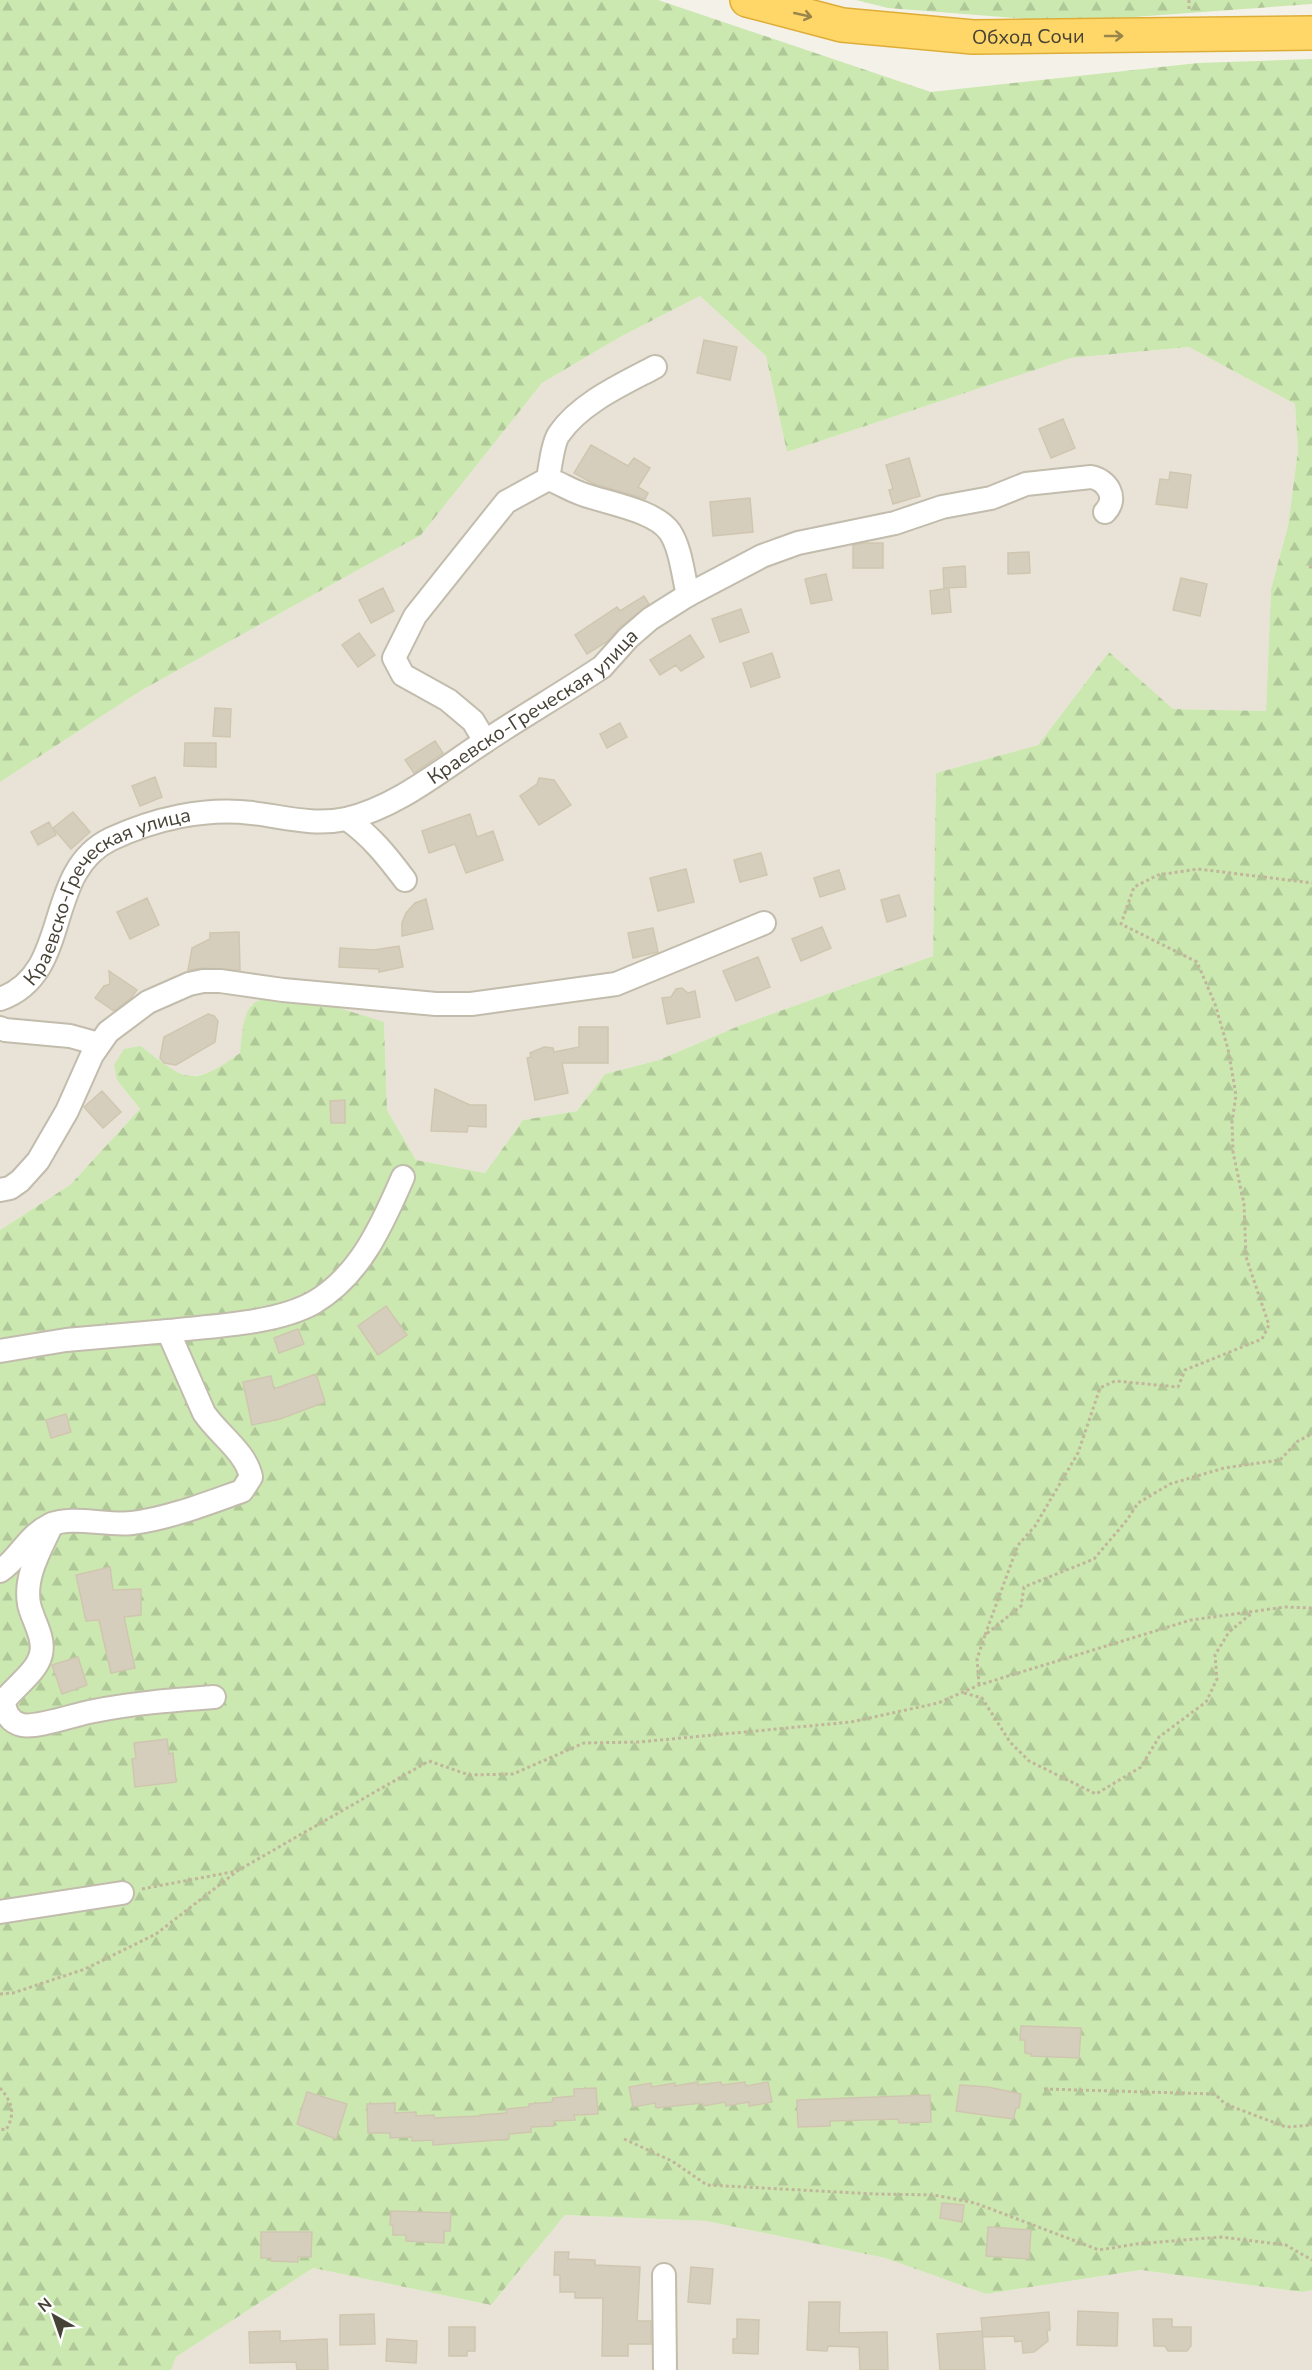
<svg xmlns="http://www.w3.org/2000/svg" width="1312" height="2370" viewBox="0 0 1312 2370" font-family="'Nunito Sans',sans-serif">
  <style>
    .residential { fill: #e8e3d6 }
    .forest { fill: url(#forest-firs) }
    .building { fill: #d6cebd; stroke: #d0c6b0; stroke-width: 1.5 }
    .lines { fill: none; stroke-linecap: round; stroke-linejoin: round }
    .minor-casing { stroke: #c2bcad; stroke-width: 26 }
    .highway-casing { stroke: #dead37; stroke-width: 36 }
    .path { stroke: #c1b69b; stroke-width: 3; stroke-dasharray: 3 3; stroke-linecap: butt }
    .minor { stroke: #fff; stroke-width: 22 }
    .highway { stroke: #fed768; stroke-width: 33 }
    .oneway { stroke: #99854c }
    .labels { text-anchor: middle; stroke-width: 4.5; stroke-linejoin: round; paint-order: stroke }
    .street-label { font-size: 20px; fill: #474236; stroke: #fff }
  </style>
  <defs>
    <pattern id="forest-firs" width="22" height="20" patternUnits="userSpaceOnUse" patternTransform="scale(1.5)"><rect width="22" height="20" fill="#cbe8b0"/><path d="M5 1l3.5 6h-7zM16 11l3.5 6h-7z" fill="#b0c898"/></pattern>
  </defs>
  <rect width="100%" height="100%" fill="#f4f1e8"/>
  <!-- residential -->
  <path class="residential" d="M700,296L766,356L787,452L1071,358L1189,347L1295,404L1298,450L1288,526L1271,589L1266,711L1173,709L1109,652L1038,745L936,773L933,956L741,1025L659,1060L605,1074L577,1111L523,1120L485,1173L416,1160L387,1110L384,1022L264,998L251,1005L245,1020L240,1053L214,1072L189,1077L170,1069L141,1046L117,1080L140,1109L70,1185L0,1230V782L142,690L421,535L542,383L620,337Z
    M565,2215L706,2221L885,2258L986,2294L1142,2270L1301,2292L1312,2290V2370H171L176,2357L313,2268L491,2305Z"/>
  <!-- forest -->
  <path class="forest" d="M0,0H658L931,92L1198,63L1312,59V2290L1302,2292L1141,2270L986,2294L885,2258L706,2221L565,2215L491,2305L313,2268L176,2357L171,2370H0V1230L70,1185L140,1109L117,1080L114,1065L124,1049L141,1046C185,1081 192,1088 240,1053C242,1039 242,1013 253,1004C276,984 357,1014 384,1022L387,1110L416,1160L485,1173L523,1120L577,1111L605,1074L659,1060L741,1025L933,956L936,773L1038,745L1109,652L1173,709L1266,711L1271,589L1288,526L1298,450L1295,404L1189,347L1071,358L787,452L766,356L700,296L620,337L542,383L421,535L142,690L0,782Z
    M856,0H1312V4L1065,22L888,8Z"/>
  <!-- building -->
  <path class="building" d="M704,340L737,347L730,380L697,373Z
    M1063,419L1075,448L1051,458L1039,429Z
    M591,445L628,466L634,458L650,468L638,487L648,493L645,499L592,483L574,473Z
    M909,458L920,496L893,504L889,490L893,489L886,465Z
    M1170,472L1191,475L1187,508L1156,504L1160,479L1169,480Z
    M750,498L753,532L713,536L710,502Z
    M865,543H883V568H853V545Z
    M1029,552L1030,573L1008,574V553Z
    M965,566L966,587L944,588L943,568Z
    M826,574L832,600L811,604L805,579Z
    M1181,578L1207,584L1200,616L1173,610Z
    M383,588L394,611L371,623L359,600Z
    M949,588L951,612L932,614L930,591Z
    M644,596L649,604L619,628L608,641L587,654L575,635L617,607L620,611Z
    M741,609L749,632L720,642L712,619Z
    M359,633L375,655L358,667L342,645Z
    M690,635L704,657L681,671L676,665L660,675L650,660Z
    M772,653L780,677L751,687L743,663Z
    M215,708L231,709L230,737L213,736Z
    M620,723L627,737L607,748L600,734Z
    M435,741L443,753L414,773L405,760Z
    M185,743H216V767L184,766Z
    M155,777L162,797L140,806L132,786Z
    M539,778L554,780L571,805L539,825L520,796L537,784Z
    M73,812L90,832L71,849L53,828Z
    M470,814L477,837L493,831L503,860L466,873L455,844L429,853L422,831Z
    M49,822L56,835L38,845L31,832Z
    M761,853L767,875L740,882L734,860Z
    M686,869L694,902L658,911L650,878Z
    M839,870L845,889L820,897L814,878Z
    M899,895L906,916L887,922L881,900Z
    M147,898L159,925L130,939L117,912Z
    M426,899L433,929L402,936V923L406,913L415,903Z
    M822,927L831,948L801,961L792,939Z
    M653,928L658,952L633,958L628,933Z
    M239,932L240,970L203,968L188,970L192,948L210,939V933Z
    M399,946L403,967L379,972V969L339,967L340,948L374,950Z
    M758,957L770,987L736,1001L723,971Z
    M109,971L137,990L131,998L114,1011L95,998L104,986L110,984Z
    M682,988L688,993L695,991L700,1017L667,1024L662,998L671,997L676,989Z
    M208,1014L214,1016L218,1021L215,1042L176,1065L164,1063L160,1058L164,1037Z
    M579,1027H608V1063H562L568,1093L535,1100L527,1058L531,1057L530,1053L544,1047L553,1048L554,1052L579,1047Z
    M435,1089L470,1105H486V1127L468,1126L467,1132L431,1131Z
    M102,1091L121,1112L103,1128L84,1107Z
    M345,1100V1123H331L330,1101Z
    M386,1306L407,1335L378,1355L358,1326Z
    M298,1329L304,1344L279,1353L274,1338Z
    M316,1374L325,1402L280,1419L252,1425L243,1382L271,1376L274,1389Z
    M66,1414L71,1432L51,1438L46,1420Z
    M110,1567L113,1590L141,1589V1615L124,1617L135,1668L111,1673L99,1620L86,1621L76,1575Z
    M78,1657L87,1685L62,1694L52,1665Z
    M167,1739L169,1754L173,1753L176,1782L135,1787L132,1759L136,1758L134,1743Z
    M1021,2026L1081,2028L1079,2058L1031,2056V2054L1025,2053V2040H1020Z
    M698,2082V2085L721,2082L722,2085L745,2082L746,2086L768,2082L772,2102L749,2106V2102L726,2106L725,2102L703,2106L702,2103L656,2108L655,2103L633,2107L629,2087L651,2083L652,2087L675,2083V2086Z
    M960,2085L988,2087L1021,2094L1019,2108H1016L1014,2117L1013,2119L956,2111Z
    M596,2088L598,2114L574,2115L575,2120L554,2121V2126L531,2127V2132L509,2134V2139L433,2145V2140L412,2141V2137L390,2138V2133H368L367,2104L395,2103V2113L416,2112V2116L434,2115V2118L480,2116V2115L507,2113L506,2109L529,2107V2104L552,2102L553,2098L574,2096V2089Z
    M307,2092L347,2104L336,2139L297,2124Z
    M930,2095L931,2122L899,2123L898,2119L830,2121V2126L798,2127L797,2100Z
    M942,2203L964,2205L962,2222L940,2218Z
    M391,2211L451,2213L450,2231H444V2243L406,2241V2235H393V2225H390Z
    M988,2227L1031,2230L1029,2259L986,2256Z
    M261,2232H312L311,2257H298V2262L271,2261V2258H261Z
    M555,2252H569L568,2259L595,2260V2265L640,2267L637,2321H651V2344H628V2356H602L603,2298H575V2292H560V2275H554Z
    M691,2267L713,2269L710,2304L688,2302Z
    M809,2302H840L839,2333L887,2332L888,2370H860L859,2347L828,2346L827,2351L807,2350Z
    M1078,2311L1118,2313L1117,2346L1077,2345Z
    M1049,2312L1050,2330L1047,2331L1048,2341L1034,2352L1023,2353L1022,2341L1015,2342L1014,2336L983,2337L981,2318Z
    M374,2314L375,2344L340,2345V2315Z
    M737,2319L759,2320L758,2354L733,2353V2339H737Z
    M1153,2319H1172V2327H1191V2346L1187,2351H1168L1165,2346H1154Z
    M449,2327H475V2351H467V2356H449Z
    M280,2331V2341L327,2339L328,2370H297L296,2362L250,2363L249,2332Z
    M982,2331L985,2370H940L937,2334Z
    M387,2339L417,2341L416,2363L386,2361Z"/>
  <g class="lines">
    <!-- minor casing -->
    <g class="minor-casing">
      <g id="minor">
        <path d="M548,479C560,483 570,490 582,494C606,503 655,510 670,532C681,549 683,575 688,595"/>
        <path d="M485,741L473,721L448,700L403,675L394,658L415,616L506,502L548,479C550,468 553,442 559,434C580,403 623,384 655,367"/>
        <path d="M347,819C371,836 387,856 405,880"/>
        <path id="s1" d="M0,999C73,974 42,872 111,839C154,819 205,807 252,813C285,817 313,826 346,819C397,807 441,770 484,742C523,716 563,693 602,667L628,638L650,619L688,595L762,556L798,543L895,523L942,507L991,498L1026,484L1091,477C1107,480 1119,498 1105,512"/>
        <path d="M0,1028L5,1030L70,1036L99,1044"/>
        <path d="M0,1190L10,1188L20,1181L38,1161L67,1111L92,1055L108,1032L148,1002L189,984L203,981H220L283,990L436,1004H471L616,984L764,923"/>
        <path d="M168,1331C211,1326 275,1324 313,1303C360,1276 382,1225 403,1177"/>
        <path d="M0,1351L66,1340L168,1331L204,1413C218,1434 246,1452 251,1477L242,1491C208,1503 167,1519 132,1523C107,1526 71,1515 50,1525C26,1537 19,1559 0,1571"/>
        <path d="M52,1524C41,1549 24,1575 29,1604C32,1619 45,1637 41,1654C37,1672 15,1686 4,1701C5,1712 9,1722 22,1725C38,1728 76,1714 94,1711C134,1703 174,1700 214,1697"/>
        <path d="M0,1912L122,1893"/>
        <path d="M664,2275L665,2370"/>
      </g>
    </g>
    <!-- highway casing -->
    <g class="highway-casing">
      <g id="highway">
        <path id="s2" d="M747,0L842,25L973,37L1312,33"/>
      </g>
    </g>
    <!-- path -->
    <path class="path" d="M1189,0V10
      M1309,567H1312
      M985,1635L1018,1545L1035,1526L1078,1453L1100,1388L1115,1381L1178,1387L1185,1370L1262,1339L1269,1325L1246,1257L1244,1204L1233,1152L1232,1122L1236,1095L1228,1049L1215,1004L1197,962L1121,924L1134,887L1158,875L1198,869L1312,883
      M979,1685L977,1659L985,1635L1021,1606L1024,1587L1094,1559L1127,1520L1138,1503L1170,1484L1224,1468L1280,1460L1298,1441L1312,1434
      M964,1693L982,1698L1010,1742L1029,1761L1096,1794L1141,1767L1159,1737L1206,1702L1217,1679L1215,1655L1229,1632L1252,1613
      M142,1889L237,1871L429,1761L469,1775L513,1774L584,1743L639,1742L851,1722L938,1703L979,1685L1191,1620L1285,1607L1312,1608
      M0,1994L13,1993L85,1969L156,1934L236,1872
      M0,2088C12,2102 16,2113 6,2130L0,2129
      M1044,2089L1215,2094L1225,2104L1286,2127L1312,2125
      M624,2139L672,2161L707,2185L875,2194L934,2195L975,2203L1099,2250L1136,2244L1221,2237L1286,2245L1312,2260"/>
    <!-- minor -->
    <use href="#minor" class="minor"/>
    <!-- highway -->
    <use href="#highway" class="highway"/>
  </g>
  <!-- one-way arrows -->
  <defs><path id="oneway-shaft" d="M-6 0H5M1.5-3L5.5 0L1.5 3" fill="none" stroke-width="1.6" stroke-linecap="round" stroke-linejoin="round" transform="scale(1.5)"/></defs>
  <g class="oneway">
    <use href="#oneway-shaft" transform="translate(803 15) rotate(13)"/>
    <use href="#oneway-shaft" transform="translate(1114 36)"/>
  </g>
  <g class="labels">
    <!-- street labels -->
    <g class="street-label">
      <text dy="7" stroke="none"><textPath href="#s2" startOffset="285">Обход Сочи</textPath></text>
      <text dy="7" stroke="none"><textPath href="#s1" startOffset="662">Краевско-Греческая улица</textPath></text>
      <text dy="7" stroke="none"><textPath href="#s1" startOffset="159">Краевско-Греческая улица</textPath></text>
    </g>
  </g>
  <!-- north arrow -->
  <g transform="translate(54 2316) rotate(320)" stroke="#ffffff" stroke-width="4.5" paint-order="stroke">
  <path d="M0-4.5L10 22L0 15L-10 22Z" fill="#474236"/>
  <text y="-9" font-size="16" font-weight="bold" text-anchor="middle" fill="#474236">N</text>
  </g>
</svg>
